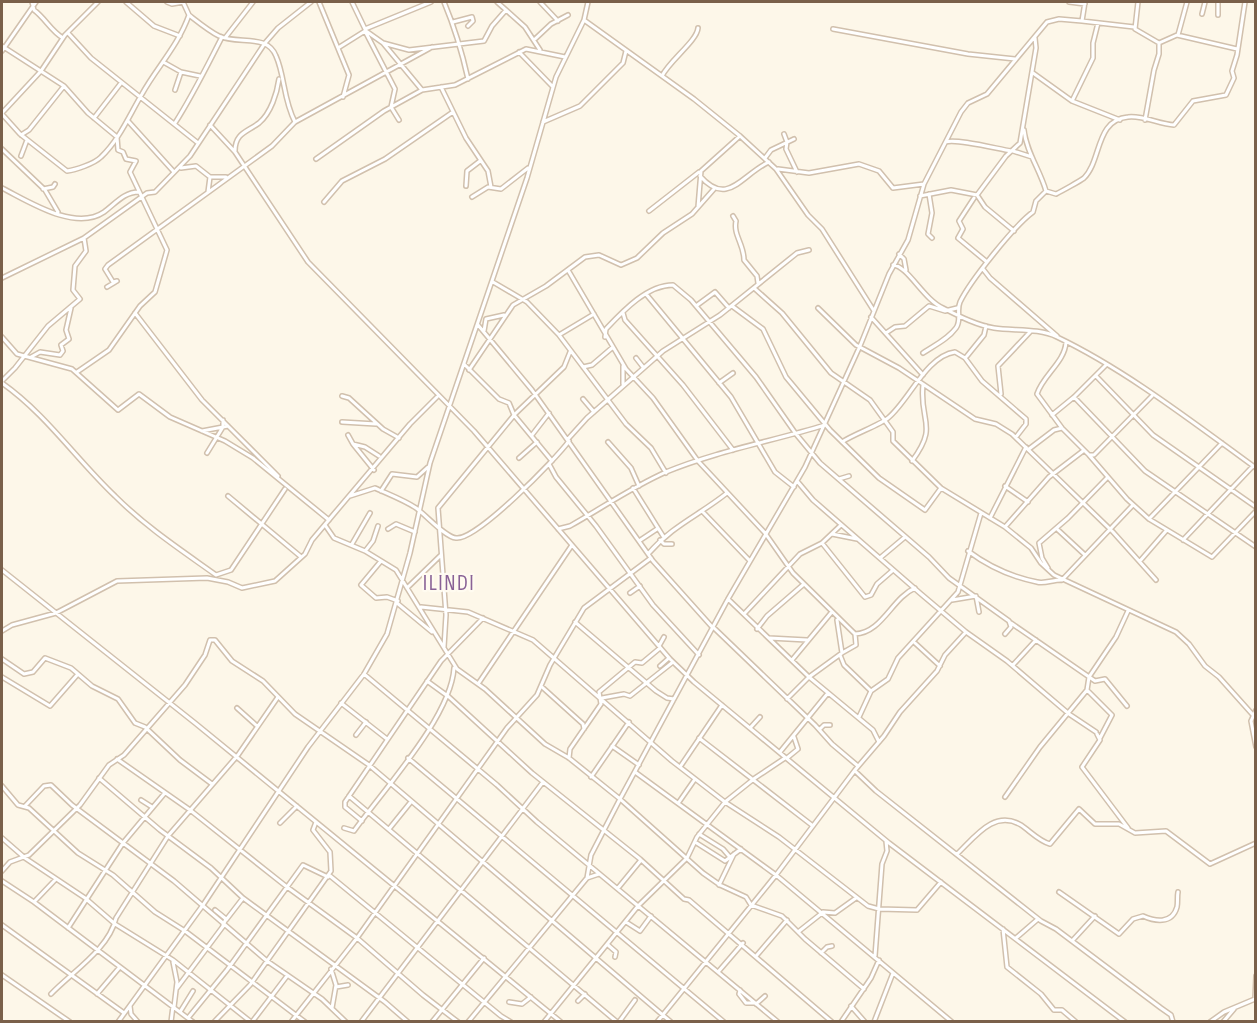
<svg xmlns="http://www.w3.org/2000/svg" width="1257" height="1023" viewBox="0 0 1257 1023" font-family="'Sofia Sans Condensed',sans-serif">
  <style>
    .lines { fill: none; stroke-linecap: round; stroke-linejoin: round }
    .minor-casing { stroke: #d1c0ad; stroke-width: 6 }
    .minor { stroke: #fff; stroke-width: 3 }
    .labels { text-anchor: middle; stroke-width: 4.5; stroke-linejoin: round; paint-order: stroke }
    .quarter-label { font-size: 22px; letter-spacing: 1.5px; fill: #896296; stroke: #fffbf0 }
  </style>
  <rect width="100%" height="100%" fill="#fdf7e9"/>
  <g class="lines">
    <!-- minor casing -->
    <g class="minor-casing">
      <path id="minor" d="M32,2L34,10C45,18 51,31 63,38
        M126,2L154,26L180,36
        M167,2L172,4L184,2
        M319,2L349,75L343,97
        M352,2L366,31L383,43L422,90
        M444,2C454,26 462,52 468,79
        M497,2L525,27L540,50
        M540,2L558,21
        M1069,2L1085,4
        M1138,2L1135,29L1159,43
        M1218,2V15
        M1202,14L1205,2
        M189,15C198,22 209,31 219,36C238,45 267,33 276,56C285,76 283,99 295,122
        M584,20L694,99L740,136L776,169L808,215L822,229L874,311
        M1082,21L1134,27
        M453,22L472,17L473,21L468,26
        M365,29L431,2
        M833,29L968,54L1015,59
        M365,31L395,89L391,107L399,120
        M68,33L91,58L198,143
        M1178,35L1187,2
        M225,38L253,2
        M534,40L551,24L568,15
        M383,43L409,50L484,41L492,26L506,10
        M1159,43L1177,35L1237,49
        M2,46L64,86L88,113L117,137L118,150L123,152L126,159L136,161L130,172L167,250L155,292L140,306L109,350L77,372
        M338,48L365,31
        M2,51L36,2
        M519,52L553,87
        M165,63L181,72L200,76
        M1033,73L1072,101L1120,120
        M662,76C669,61 697,41 698,28
        M441,87L466,138L488,171L491,187
        M175,90L181,72
        M1072,101L1093,58V43L1098,23
        M2,113L41,71L65,35L98,2
        M2,114L20,134L67,171C75,170 94,164 101,157C119,140 129,116 142,94C157,67 178,46 189,15L183,2
        M94,118L121,83
        M1145,120L1154,70L1159,54V43
        M128,121L174,172
        M543,122L580,106L623,63L626,51
        M175,123C193,95 207,66 222,37
        M210,125L235,152L308,262L474,431L670,659L694,682L889,843L1125,1022
        M784,134L787,142L786,149L797,172
        M21,135L29,130L64,86
        M946,142C955,138 998,149 1011,151
        M2,149L45,190L58,212
        M235,151C235,133 247,132 259,123C271,113 277,93 279,79
        M1013,151L1032,157
        M21,156L27,140
        M765,158L771,150L794,139
        M316,159L384,111L422,90L455,85L526,49L565,57
        M181,168L196,166L210,177L208,192
        M778,169L809,173L859,164L879,171L893,188L924,184
        M700,176C728,208 742,174 769,162
        M210,177H226
        M466,186L467,171L480,161
        M2,188C28,201 75,232 104,212C116,203 124,192 139,192
        M43,189L53,187L55,184
        M1046,191L1056,194C1062,191 1080,181 1084,178C1102,160 1095,120 1128,117C1142,115 1159,124 1174,125L1193,101L1226,95L1234,78L1232,71L1237,55L1245,2
        M929,194L932,213L928,234L932,238
        M977,195L985,207L1014,231
        M920,196L951,190L977,195L1006,156L1020,143L1036,48L1035,38
        M472,197L488,187L501,189L528,168
        M974,198L959,221L963,229L958,238L987,262
        M324,202L342,181L385,159L453,112
        M698,207L701,171L740,136
        M649,211L699,172
        M733,216L736,221C733,235 744,244 744,260L757,276L758,283
        M899,254L904,259L906,270
        M893,265C908,266 923,299 943,308C959,316 976,325 994,328C1014,331 1039,328 1057,337C1126,370 1194,423 1256,468
        M983,269L990,278L1057,336
        M568,270L626,369L653,398L698,461L765,533L793,573L855,634L856,645L842,653
        M2,278L84,238
        M493,282L527,302L559,335L626,424L651,448L666,473
        M107,287L117,281L113,282L105,269L108,265L272,146L295,122L432,47
        M754,288L782,313L831,373L870,400L893,432V441L941,488L1005,527L1031,548L1041,563L1054,575L1176,632L1189,644L1205,666L1219,677L1253,715
        M646,294L731,397L775,472L794,487
        M696,306L715,292L729,308
        M732,306L763,329L786,377L830,430L879,478L925,510L941,488
        M818,308L856,345L899,368L975,419L996,424L1012,434L1113,532L1156,580
        M135,313L202,400L278,476
        M623,313L625,320L683,385L733,450
        M871,317L923,375
        M478,325L532,390L653,561L713,628
        M484,331L486,319L504,315
        M886,333L895,327L905,326L929,306L945,311L957,308
        M559,335L594,314
        M2,337L17,354L72,369L118,410L139,394L170,417L225,441L253,458L329,520
        M605,337L606,329C623,311 647,285 673,285L691,300L756,377L796,434L820,463L929,557L949,578L1009,621L1011,627L1005,634
        M1066,342C1065,362 1043,375 1037,394L1062,428L1089,455H1094L1152,396
        M923,353C935,345 948,339 956,328C962,320 956,311 960,302C970,281 1015,225 1033,212L1036,201L1046,191C1040,170 1026,151 1024,130
        M31,357L40,352L60,355L63,351L61,345L69,339L66,330L71,308
        M636,358L643,367
        M965,358L982,381L1026,419V424L1016,437
        M464,364L499,399L509,403L514,415L552,461
        M583,367L592,365L613,347
        M469,370L513,305L546,286L585,257L599,255L621,265L637,258L663,233L692,214L714,189
        M1096,376L1153,435L1256,507
        M2,381L15,368L48,326L80,299L73,290L75,266L86,251L84,238L147,193L155,192L190,156L265,43L278,28L311,2
        M2,383C46,414 76,459 115,496C146,527 181,550 216,575L231,570L285,489
        M719,383L733,373
        M623,384V366
        M1001,394L998,366L1030,332
        M342,396L349,398L383,429L399,438
        M1074,397L1145,471L1256,547
        M583,399L594,412
        M1052,415L1074,397L1106,365
        M342,422L376,424
        M202,431L223,427V420
        M348,435L353,444L365,447L379,456
        M532,435L549,413
        M568,439L587,418L663,351L720,315L797,253L809,250
        M608,442L631,468L639,486
        M842,442C854,434 880,425 888,418C909,401 926,356 955,352L965,358L967,356L984,335L986,326
        M353,444L374,470
        M1029,449L1054,430L1062,428
        M207,453L223,427L228,426
        M1089,455L1127,499L1149,519L1212,557L1256,511
        M519,458L537,442
        M912,461C939,425 919,422 923,385
        M549,464L556,477L596,526L653,605L699,655
        M839,479L849,476
        M797,481L813,500L921,594L966,632L1007,661L1069,714L1096,732
        M1005,486L1028,502
        M633,488L663,536
        M381,491L392,474L417,477L428,467
        M228,496L300,556
        M350,496L375,488C388,494 404,500 416,508C426,515 445,537 456,538C476,541 556,459 569,441
        M702,511L750,561
        M990,518L1026,447
        M1149,519L1222,443
        M325,525L334,538L365,551L396,570L457,669L485,689L545,744L569,758L620,799L703,873L720,885L746,897L751,905L782,916L805,939L864,989
        M1005,527L1049,477L1083,451
        M388,529L396,524L415,532
        M558,529L570,526C602,508 632,487 666,472C717,451 773,441 825,425
        M1057,529L1085,555
        M832,534L857,539
        M660,540L664,544H672
        M1183,540L1253,466
        M639,541L657,529
        M822,543L865,597L871,595L877,584L892,571
        M352,544L370,513
        M366,550L373,541L378,526
        M968,551C988,566 1012,577 1037,582C1044,584 1053,580 1061,580
        M648,554C673,525 698,516 727,493
        M880,558L905,537
        M381,561L361,585L376,598L387,597L398,601
        M1140,561L1166,531
        M1048,568L1042,558L1039,543L1068,518L1107,478
        M2,570L195,723L561,1022
        M1062,580L1133,505
        M407,588L441,555
        M630,593L640,586
        M728,599L809,677L873,730L879,742
        M952,600L976,596L979,612
        M397,603L432,632
        M421,607L468,612L533,640L672,761L725,802L779,837L868,906L879,909L917,910L941,882
        M744,614L800,554L822,543L841,525
        M575,622L656,691L667,698L674,699
        M1011,623L1095,681L1105,679L1127,706
        M713,627L815,725L832,744L858,766
        M757,629L767,616L804,584
        M2,631L12,625L56,613L117,581L207,578L228,582L242,588L275,581L305,554L312,540L333,515L410,424L437,397
        M855,634C882,633 892,598 915,588
        M769,638L807,640
        M915,643L940,666
        M659,646L664,637
        M444,647L446,615L438,508L515,414L564,367L570,352
        M840,655L844,665L871,691L859,717
        M2,659L24,674L33,672L45,658L71,668L92,686L118,699L135,723L145,727L180,760L212,784
        M792,660L831,613
        M1013,665L1036,640
        M660,666L669,658
        M364,674L497,785L537,822L778,1022
        M2,677L50,706L78,674
        M427,681L449,697L532,773L640,859L684,899L689,900L832,1022
        M478,684L572,545
        M542,687L583,724L584,729
        M1087,690L1112,715L1100,738
        M871,691L888,679L898,658L958,592L981,513
        M602,698L624,694L630,696L673,662
        M787,699L809,677L842,653L837,620
        M341,703L387,739
        M237,708L257,726
        M1256,710L1251,721L1256,747
        M750,728L760,717
        M820,729L824,725H830
        M1097,734L1100,740L1082,767L1128,828
        M356,735L366,722
        M699,738L813,826
        M612,746L639,765
        M780,752L828,693
        M408,758L724,1022
        M569,758L570,749L601,704L599,692L635,662L642,663L660,648
        M787,758L798,749L794,737
        M117,759L190,810L287,887L357,938L423,995L458,1022
        M680,767L722,705
        M855,771L876,791L1041,921L1056,929L1161,1008L1171,1015L1173,1022
        M635,772L776,875L952,1022
        M591,777L629,722
        M99,778L160,830L211,868L243,898L385,1002L408,1022
        M2,786L18,805L29,808L78,853L113,875L155,912L185,931L305,1022
        M349,796L617,1022
        M1005,797L1040,747L1087,690L1089,677L1116,637L1128,611
        M141,800L152,807
        M679,802L695,779
        M25,806L44,786L51,785L72,805L174,881L267,961L322,999L346,1022
        M362,821L345,807V802L441,661L483,618
        M280,823L297,806
        M344,828L354,831C383,790 451,717 454,668
        M389,829L410,803
        M699,834L723,849L729,856
        M2,838L25,858L85,898L115,924L173,960L251,1022
        M695,842L725,861L741,849
        M957,854C975,837 994,809 1021,825C1030,831 1039,841 1050,844L1079,809L1095,824H1119L1135,833L1166,831L1210,864L1256,843
        M2,871L10,862L29,855L80,805L109,765L124,755L185,685L205,655L210,640H215L232,661L263,681L295,714L369,765L671,1022
        M329,875L501,1016L511,1022
        M587,878L599,874
        M2,881L34,902L193,1022
        M719,885L734,854
        M618,888L641,860
        M1059,892L1119,934L1133,919L1143,916C1154,921 1172,925 1177,907C1178,902 1177,897 1178,892
        M34,902L56,879
        M215,910L226,919L223,925
        M823,912L835,913L856,898
        M226,920L243,898
        M626,922L640,931L651,916
        M2,925L124,1013
        M68,928L123,843L164,794
        M1003,929L1007,967L1041,994L1054,1010H1062L1076,1022
        M798,932L822,913
        M1016,938L1038,919
        M1072,941L1095,916
        M608,945L616,952L615,957
        M821,953L827,947L832,946
        M757,955L787,920
        M875,956L882,864L887,851L886,841
        M173,962L177,982L174,1007
        M331,969L336,985L332,1008
        M718,972L743,943
        M2,975L70,1022
        M336,987L348,985
        M177,988L224,925
        M740,990L739,994L746,1003H756
        M51,994C72,972 109,949 116,918L168,836L238,755L278,697
        M97,994L119,968
        M1255,999L1256,976
        M578,1001L585,994
        M509,1002L522,1004L531,997
        M756,1004L765,996
        M130,1006L131,1014L138,1022
        M851,1006L865,1022
        M180,1012L193,991
        M188,1018L227,970L303,865L328,877
        M118,1022L203,905L308,747L364,674L387,634L410,553L430,463L527,178L556,77L584,20L588,2
        M171,1022L173,1006
        M214,1022L250,985L331,871L330,852L313,830L316,822
        M252,1022L287,976
        M291,1022L357,938L507,728L537,695L550,665L584,608L651,558
        M361,1022L543,782
        M432,1022L484,958
        M468,1022L587,878L591,855L620,799L728,599L805,467L860,346L889,274L908,240L924,184L961,112L968,103L987,94L1047,22L1059,19L1082,21L1085,2
        M544,1022L638,906L687,858L697,837L725,802L755,778L785,758
        M619,1022L635,1000
        M657,1022L776,875L855,770L884,736L900,712L937,671L945,655L966,632
        M841,1022L871,978L879,960
        M874,1022L893,973
        M1210,1022L1224,1012L1255,999
        M1223,1022L1234,1009"/>
    </g>
    <!-- minor -->
    <use href="#minor" class="minor"/>
  </g>
  <g class="labels">
    <!-- quarter labels -->
    <g class="quarter-label">
      <text x="449" y="590">ILINDI</text>
    </g>
  </g>
  <!-- border -->
  <rect width="1257" height="1023" fill="none" stroke="#7a604a" stroke-width="6"/>
</svg>
